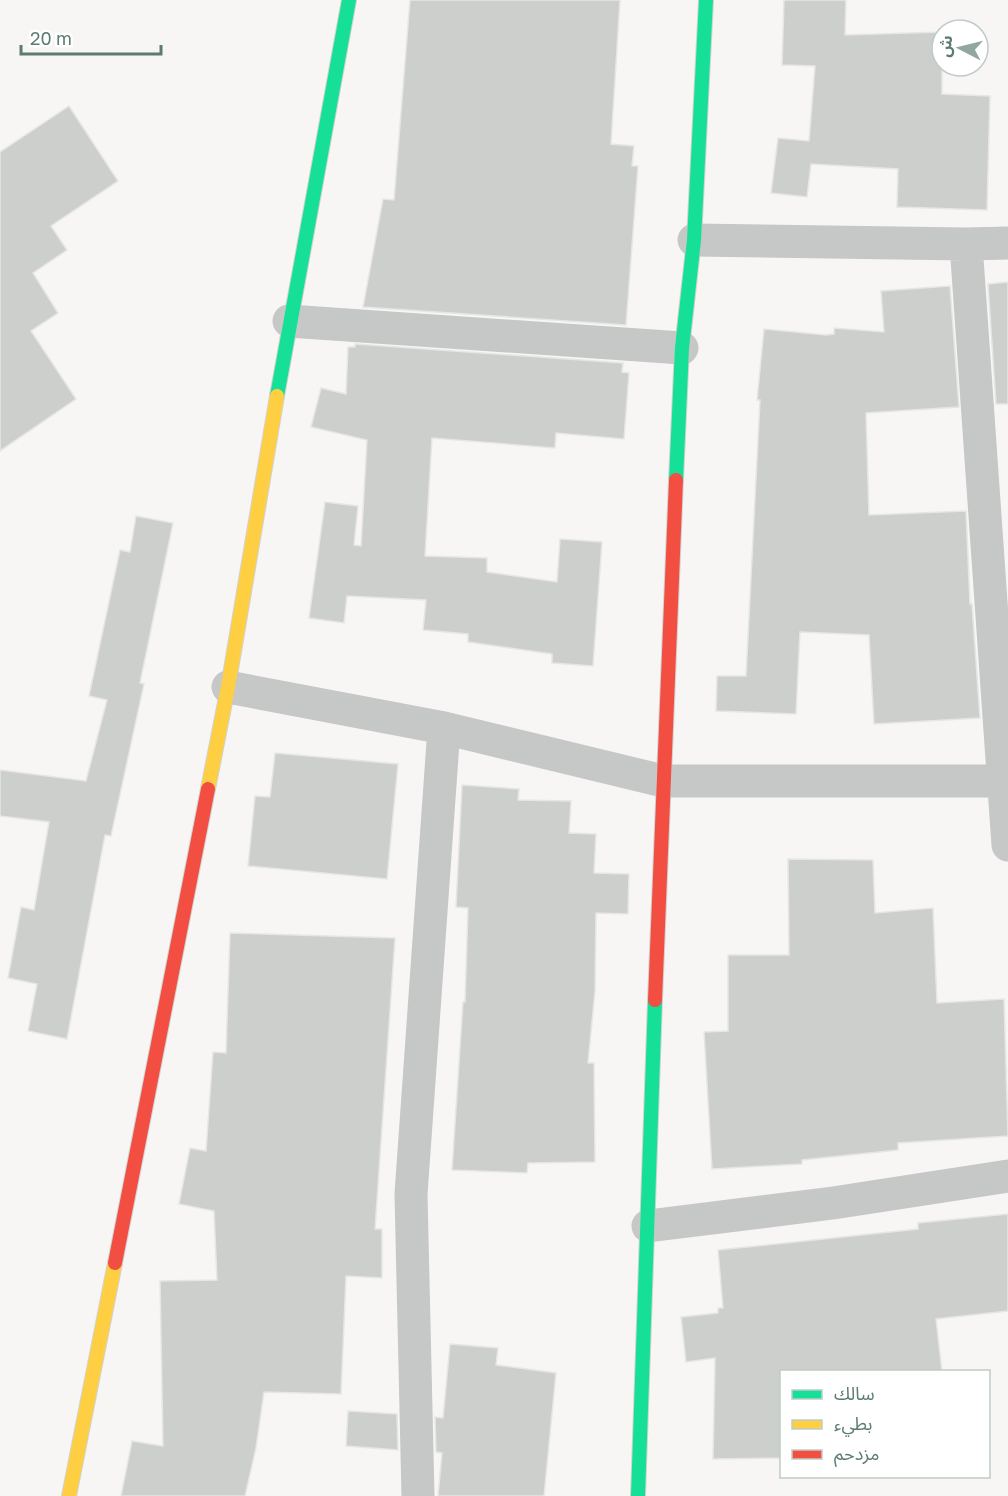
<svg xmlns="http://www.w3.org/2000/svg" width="1008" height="1496" viewBox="0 0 1008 1496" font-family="'Golos Text','Noto Sans Arabic',sans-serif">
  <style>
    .building { fill: #cdcfcd; stroke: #e6e6e5; stroke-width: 1.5 }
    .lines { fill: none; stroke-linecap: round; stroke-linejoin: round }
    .fast-casing { stroke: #d1d3d2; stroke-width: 16 }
    .slow-casing { stroke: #d1d3d2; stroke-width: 16 }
    .jam-casing { stroke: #d1d3d2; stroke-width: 16 }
    .street { stroke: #c5c8c6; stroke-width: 33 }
    .fast { stroke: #16e098; stroke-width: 14 }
    .slow { stroke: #ffcf43; stroke-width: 14 }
    .jam { stroke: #f24e42; stroke-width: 14 }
  </style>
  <rect width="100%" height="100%" fill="#f7f6f5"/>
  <!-- building -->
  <path class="building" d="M410,0H620L611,144L634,146L632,166H638L626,325L363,307L383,199L394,200Z
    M784,0H846L845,35L942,32V94L990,96L987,210L897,207L898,169L811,164L807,197L771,193L778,138L809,141L815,66L782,65Z
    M69,106L118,181L51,226L67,250L33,273L58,313L31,331L76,399L0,451V152Z
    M1008,282V404H996L988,284Z
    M950,286L959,407L866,413L869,515L966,511L970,604H972L980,718L874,724L869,635L800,632L796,714L716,711L717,676H746L760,400H757L764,329L826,335L834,334V328L884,332L881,291Z
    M355,344L623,363L622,372L629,373L624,439L556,433L555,448L432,438L425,556L487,558V572L557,582L560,539L602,542L593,666L552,663V654L468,642V634L423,630L426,600L347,596L344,623L309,618L325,502L358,506L354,545L361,546L367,440L311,427L321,388L346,394L348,347H355Z
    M136,516L173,523L140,683L144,684L111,836L105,835L67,1039L28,1031L37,984L8,978L21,907L34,910L49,822L0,816V770L86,781L107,700L89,696L120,550L130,552Z
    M275,753L398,764L387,879L248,866L255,796L270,797Z
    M462,785L519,789L518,800L571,801L569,833L596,834L594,873L629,874L628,914L596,913L595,991L588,1063H594L595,1162L528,1163L527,1173L452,1170L463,1002H465L468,908L456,907Z
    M788,859L873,860L875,913L933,908L937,1003L1004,999L1008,1136L898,1143V1150L802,1160V1164L712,1169L704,1032L728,1031V955H789Z
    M230,933L395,938L375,1229H382V1278L346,1276L341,1394L264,1392L256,1448L245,1496H121L132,1441L163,1446L160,1281L217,1280L214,1211L179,1204L190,1148L206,1151L213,1052L226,1053Z
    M1008,1214V1311L936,1319L942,1371H782V1458L713,1459L715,1358L686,1362L681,1317L718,1313V1308H723L718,1250L918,1229V1223Z
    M450,1344L498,1348L496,1365L556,1373L544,1496H438L442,1453L436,1452L435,1417L443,1418Z
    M348,1411L397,1414L398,1450L346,1446Z"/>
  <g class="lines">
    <!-- fast casing -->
    <g class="fast-casing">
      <path id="fast" d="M277,396L349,0
        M676,480L682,348L694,240L706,0
        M638,1496L655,1000"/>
    </g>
    <!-- slow casing -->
    <g class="slow-casing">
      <path id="slow" d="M208,789L228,687L277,396
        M69,1496L115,1263"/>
    </g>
    <!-- jam casing -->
    <g class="jam-casing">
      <path id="jam" d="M655,1000L676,480
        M115,1263L208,789"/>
    </g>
    <!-- street -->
    <path class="street" d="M694,240L966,244L1008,845
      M966,244L1008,243
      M289,321L682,348
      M228,687L444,728L663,781H1008
      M648,1226L833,1203L1008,1176
      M418,1496L411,1194L444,728"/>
    <!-- fast -->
    <use href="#fast" class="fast"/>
    <!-- slow -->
    <use href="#slow" class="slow"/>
    <!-- jam -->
    <use href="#jam" class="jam"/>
  </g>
  <!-- legend -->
  <rect x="780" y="1370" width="210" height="108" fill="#ffffff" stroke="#becbc6" stroke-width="1.5"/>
  <rect x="792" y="1390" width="30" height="9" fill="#16e098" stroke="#becbc6" stroke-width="1.5"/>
  <text x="834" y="1400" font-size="18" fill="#5c7c70">سالك</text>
  <rect x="792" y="1420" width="30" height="9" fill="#ffcf43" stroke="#becbc6" stroke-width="1.5"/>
  <text x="834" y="1430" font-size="18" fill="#5c7c70">بطيء</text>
  <rect x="792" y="1450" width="30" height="9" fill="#f24e42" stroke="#becbc6" stroke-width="1.5"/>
  <text x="834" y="1460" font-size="18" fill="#5c7c70">مزدحم</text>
  <!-- north arrow -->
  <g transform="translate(960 48) rotate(277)"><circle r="28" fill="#ffffff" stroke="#becbc6" stroke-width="1.5"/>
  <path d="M0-4.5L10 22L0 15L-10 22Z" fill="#92a79f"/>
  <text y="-9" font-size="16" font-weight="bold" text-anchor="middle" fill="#5c7c70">ش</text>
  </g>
  <!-- scale -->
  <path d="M21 45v9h140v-9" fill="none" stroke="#5c7c70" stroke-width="3"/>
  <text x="30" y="45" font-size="18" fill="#5c7c70" stroke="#ffffff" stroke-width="4.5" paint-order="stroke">20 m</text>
</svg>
